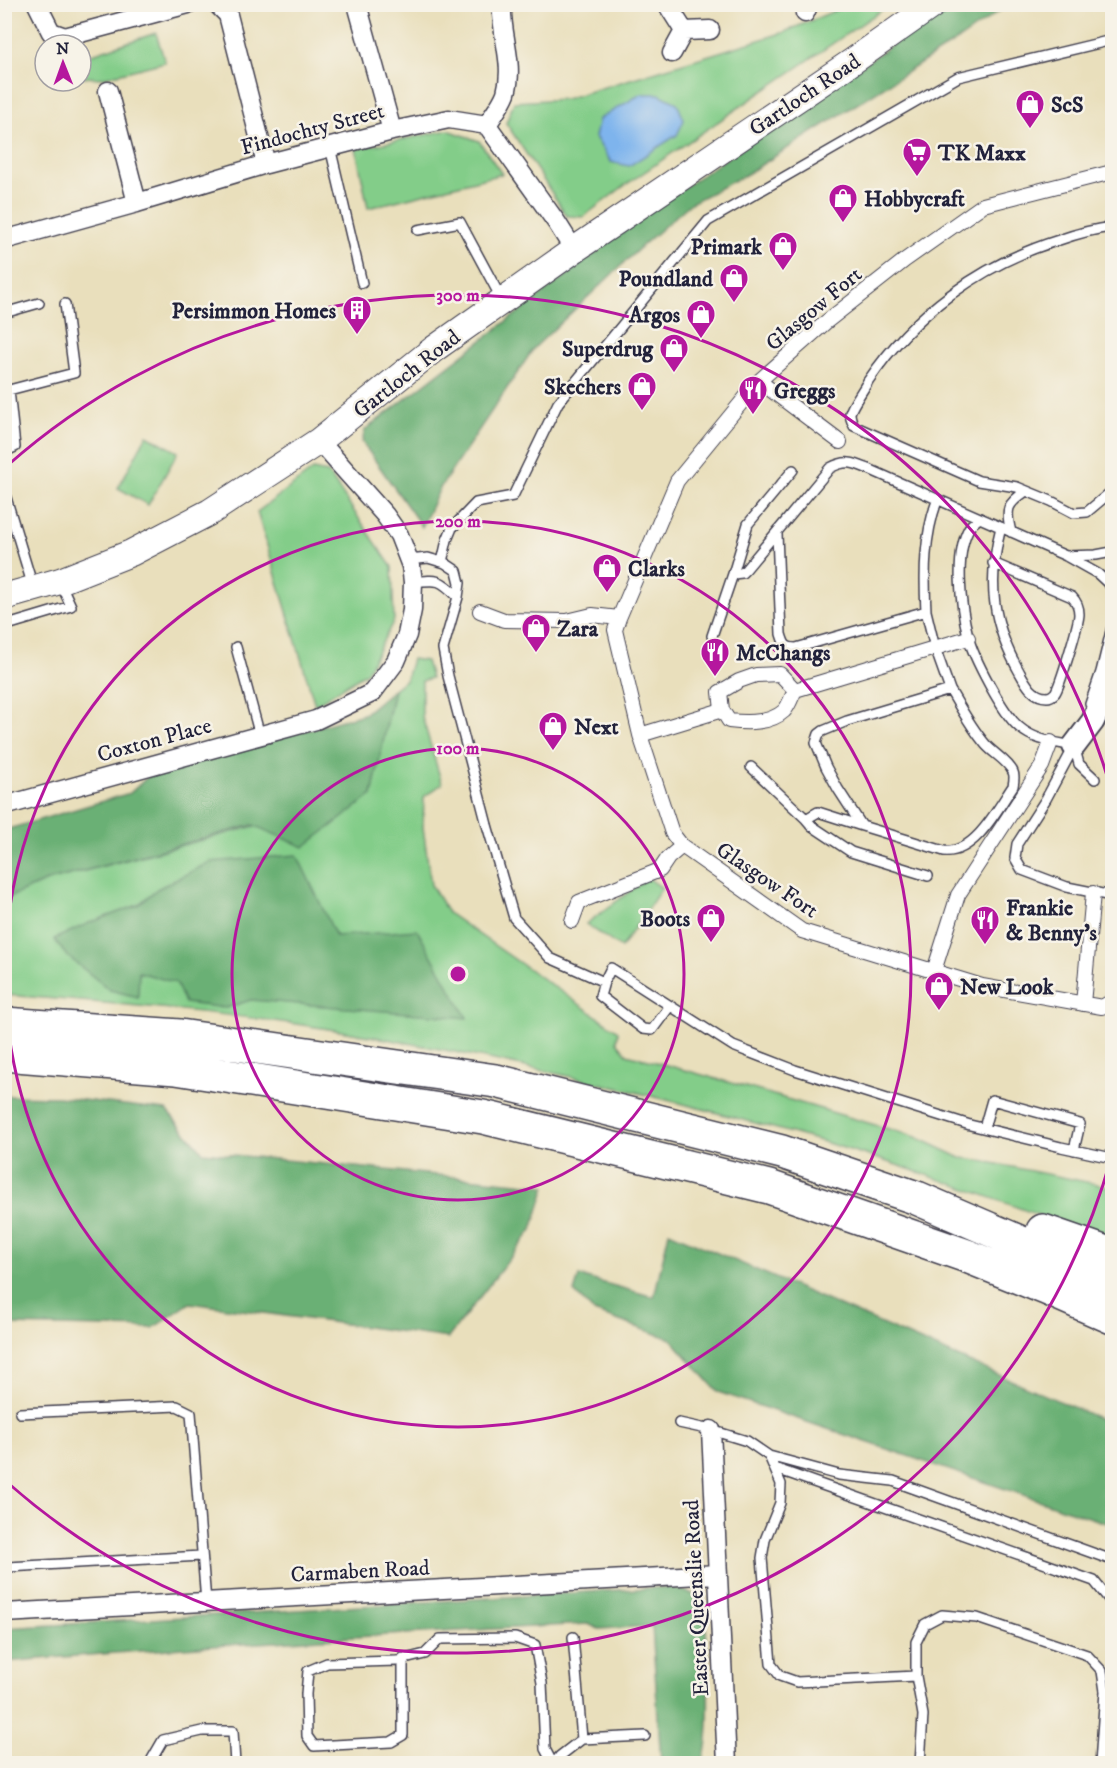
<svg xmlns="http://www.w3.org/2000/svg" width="1117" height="1768" viewBox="0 0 1117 1768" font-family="'IM FELL DW Pica',serif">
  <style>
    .green { fill: #83cd89; stroke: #527862; stroke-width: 1.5 }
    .forest { fill: #6ab075; stroke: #466958; stroke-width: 1.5 }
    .water { fill: #7eb4ed; stroke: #506b94; stroke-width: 1.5 }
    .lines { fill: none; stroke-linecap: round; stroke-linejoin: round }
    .service-casing { stroke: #403e4e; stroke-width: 12 }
    .pedestrian-casing { stroke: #403e4e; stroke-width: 16 }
    .minor-casing { stroke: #403e4e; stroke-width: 21 }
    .tertiary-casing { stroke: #403e4e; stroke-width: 26 }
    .secondary-casing { stroke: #403e4e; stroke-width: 28 }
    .motorway-casing { stroke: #403e4e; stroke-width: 36 }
    .service { stroke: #fff; stroke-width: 9 }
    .pedestrian { stroke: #fff; stroke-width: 14 }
    .minor { stroke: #fff; stroke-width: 18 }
    .tertiary { stroke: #fff; stroke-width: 22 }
    .secondary { stroke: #fff; stroke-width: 26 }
    .motorway { stroke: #fff; stroke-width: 33 }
    .ring { fill: none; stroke: #b5179e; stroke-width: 3 }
    .labels { text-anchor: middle; stroke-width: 5; stroke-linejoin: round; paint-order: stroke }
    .street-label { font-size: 22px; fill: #22223b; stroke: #f7f3e8 }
    .poi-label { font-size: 22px; font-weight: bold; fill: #22223b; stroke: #f7f3e8; text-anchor: start }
    .centre { fill: #b5179e; stroke: #f7f3e8; stroke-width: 3 }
    .ring-label { font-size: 18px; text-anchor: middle; font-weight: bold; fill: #b5179e; stroke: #f7f3e8; stroke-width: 5; stroke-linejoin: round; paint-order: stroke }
  </style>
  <rect width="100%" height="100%" fill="#f7f3e8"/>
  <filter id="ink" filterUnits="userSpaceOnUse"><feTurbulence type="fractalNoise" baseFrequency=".0167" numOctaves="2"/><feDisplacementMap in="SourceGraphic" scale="12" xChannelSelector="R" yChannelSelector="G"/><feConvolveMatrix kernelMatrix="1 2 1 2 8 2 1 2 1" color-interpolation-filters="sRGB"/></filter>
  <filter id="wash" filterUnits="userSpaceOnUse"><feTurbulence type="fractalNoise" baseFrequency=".008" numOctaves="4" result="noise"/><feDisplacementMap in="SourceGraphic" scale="24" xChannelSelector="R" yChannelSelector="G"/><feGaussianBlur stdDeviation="1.35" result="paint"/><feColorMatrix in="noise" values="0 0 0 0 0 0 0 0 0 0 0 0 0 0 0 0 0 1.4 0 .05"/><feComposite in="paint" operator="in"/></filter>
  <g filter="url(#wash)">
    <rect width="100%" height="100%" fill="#e9dfbc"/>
    <!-- green -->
    <path class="green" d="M848,5H889L624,186L583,217L567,216L506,123L514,102L565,99L782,33Z
      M156,33L165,62L102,78L81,77V54L89,55Z
      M448,130L479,141L502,174L368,208L356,149Z
      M147,435L178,452L148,505L118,488Z
      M313,470L328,473L392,567L394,620L367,672L315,705L257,512Z
      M412,659L426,661L431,678L422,681V716L442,784L424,797L423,827L431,885L448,913L618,1031L617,1042L627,1054L753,1089L916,1137L961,1158L972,1159L1112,1187V1242C1016,1207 919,1170 820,1141C666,1097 510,1060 352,1033C237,1013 121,1004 5,995L4,899L47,881L372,795L394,689L406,679Z
      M648,878L662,888L621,948L586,924Z"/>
    <!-- forest -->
    <path class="forest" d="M950,5H1008L961,38L747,174L691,203L643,245L534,348L440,488L422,527L362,442L365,430L654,208Z
      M394,689L372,795L304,847L253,825L47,881L5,899V830L130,793L153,772L364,714Z
      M297,855L336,936L417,930L467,1018L251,1000L226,1008L185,1003L176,983L139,972L138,997L110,990L66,955L54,939L89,923L138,905L157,889L210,862Z
      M5,1096L58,1097L166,1110L203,1152L546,1186L532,1230L448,1338L190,1303L153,1328L5,1325Z
      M669,1232L1112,1424V1525L718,1392L671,1339L594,1312L574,1292L579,1276L654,1297Z
      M668,1587L691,1593L705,1605C706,1632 714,1749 701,1763H661L652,1626L599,1629L588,1624C393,1634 199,1645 5,1662V1628Z"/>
    <!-- water -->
    <path class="water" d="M641,94H659L677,103L684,120L677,135L629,166L611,162L595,137L599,119Z"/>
  </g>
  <g filter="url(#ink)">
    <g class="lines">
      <!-- service casing -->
      <g class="service-casing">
        <path id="service" d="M330,147L362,283
          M1112,227C1095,229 1076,234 1059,240C981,264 914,313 868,381C864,389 852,405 850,413C850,418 852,422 854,426L979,481L1017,487L1051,501L1074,513L1087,512L1112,491
          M418,230L460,222L501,298
          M4,313L39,303
          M4,452L15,447L9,390L74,373L65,304
          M4,491L33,587
          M978,519C975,522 971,524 969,528C954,555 961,608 968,636C973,657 1003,714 1019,727C1035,741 1054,742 1074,746
          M1011,532C1005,509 1007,504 1026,491
          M777,534L781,634C784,644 785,648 796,648L926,611C924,573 924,537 937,501
          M1066,556L1096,555L1112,552
          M409,560L428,558L445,563L457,571L460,583L458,597C440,579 439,579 413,582
          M442,562L447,540L452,528L476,503L513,496L558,403L708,221L958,77L1112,40
          M993,563L1072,597C1077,602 1079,607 1079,614C1079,623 1060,686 1055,693C1052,696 1050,697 1047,697C1033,697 1026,684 1020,673C992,624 987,582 1001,527
          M733,574L748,524L793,470
          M458,597L443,649L448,676L487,825L514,918L550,958L604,982L611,968L733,1046L795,1070L970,1125L1061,1147L1112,1158
          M926,611L935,648L950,690
          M4,626L71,606L60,582
          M712,636L733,574L742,573L746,569L830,468C847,459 854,463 871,470L1066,556L1098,574L1112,587
          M236,647L260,736
          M950,690C961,709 972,729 986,745C994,754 1008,761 1013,772C1015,776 1014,781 1013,786C998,808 975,854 944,851L862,826L838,789L826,767L816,743L819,734L823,731L847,721Z
          M1090,704L1101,672L1112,627
          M1075,745L1046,799L1017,844L1015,858L1022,870L1067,887L1112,896
          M1074,746L1079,764L1095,779
          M751,767L806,819L818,812L862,826
          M806,819L812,826L851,852L928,876
          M604,982L600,996L643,1029L652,1030L670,1006
          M984,1128L992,1100L1080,1124L1074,1150
          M20,1413L177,1406L191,1413L206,1602
          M679,1423L711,1430L747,1441L769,1456L781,1484L780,1503L765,1540L762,1558L771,1664L780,1676L797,1682L916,1676
          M769,1456L839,1475L893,1481L1112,1560
          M774,1468L1094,1581L1112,1603
          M8,1567L201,1556
          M403,1658V1735L391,1742L314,1746L307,1736L306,1694L308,1671L327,1663L397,1661L425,1654L440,1639L515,1638L535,1645L542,1683L545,1749L553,1764
          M582,1739L645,1736
          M152,1764V1759L163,1740L202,1731H233L235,1764
          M554,1764L560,1756L582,1739L573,1637
          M920,1764L923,1715L916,1676V1642L925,1624L942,1615L977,1618L1087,1655L1102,1671L1105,1691L1100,1764"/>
      </g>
      <!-- pedestrian casing -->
      <g class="pedestrian-casing">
        <path id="pedestrian" d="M1112,172L983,205L905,260L826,322L759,381L677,481L619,618L615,630L640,735L672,833L682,846L802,931L982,986L1102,1007L1112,1001
          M759,381L840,442
          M480,611L504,620L567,621L592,615L619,618
          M722,710L729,721C747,723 770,724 784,711C789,706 792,696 795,690
          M640,735L722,710L720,692L739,681L756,675L780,674L795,690L968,638
          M572,921L579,902L660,870L668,858L682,846
          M934,971L958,895L1042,766L1051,742
          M1083,1004L1093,893"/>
      </g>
      <!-- minor casing -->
      <g class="minor-casing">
        <path id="minor" d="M37,4L51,32L65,37L188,4
          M217,4L228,15L266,164
          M357,4L392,131
          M667,4L684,31
          M805,13L809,4
          M672,53L684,31L710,30
          M108,91L137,203
          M487,125C493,115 502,104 506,93C515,63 500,34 502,4
          M4,240L137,203L266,164L392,131L449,119L487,125L557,223L574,250
          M4,806L316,720L372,693L396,661L407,635L412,610L413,582L411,566L399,535L385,515L319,441
          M711,1430L727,1764
          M4,1613L718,1574"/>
      </g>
      <!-- tertiary casing -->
      <g class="tertiary-casing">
        <path id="tertiary" d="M1074,746L1093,721L1112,679"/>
      </g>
      <!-- secondary casing -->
      <g class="secondary-casing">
        <path id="secondary" d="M4,597L60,581L131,553L210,512L319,441L434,349L574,250L853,61L934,4"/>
      </g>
      <!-- motorway casing -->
      <g class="motorway-casing">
        <path id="motorway" d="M4,1024L180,1036L496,1081L782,1152L917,1198L1112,1282
          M4,1054L176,1068L483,1117L769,1187L967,1256L1046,1288L1112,1317
          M1043,1231L1112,1255"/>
      </g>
      <!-- service -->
      <use href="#service" class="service"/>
      <!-- pedestrian -->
      <use href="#pedestrian" class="pedestrian"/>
      <!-- minor -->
      <use href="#minor" class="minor"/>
      <!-- tertiary -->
      <use href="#tertiary" class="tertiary"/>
      <!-- secondary -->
      <use href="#secondary" class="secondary"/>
      <!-- motorway -->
      <use href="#motorway" class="motorway"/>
    </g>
  </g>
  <!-- distance rings -->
  <g class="ring">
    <circle cx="458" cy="974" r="226"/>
    <circle cx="458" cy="974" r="453"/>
    <path d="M1112 1155A679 679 0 0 1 8 1483M8 465A679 679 0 0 1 1112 793"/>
  </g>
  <!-- icons -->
  <defs>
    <g id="shop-pin" transform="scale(1.5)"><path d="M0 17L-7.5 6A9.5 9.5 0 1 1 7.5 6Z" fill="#b5179e" stroke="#f7f3e8"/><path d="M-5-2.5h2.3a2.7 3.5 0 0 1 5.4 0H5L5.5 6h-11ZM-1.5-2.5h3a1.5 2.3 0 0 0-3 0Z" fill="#fff"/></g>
    <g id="supermarket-pin" transform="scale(1.5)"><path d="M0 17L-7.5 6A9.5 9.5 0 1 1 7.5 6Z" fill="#b5179e" stroke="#f7f3e8"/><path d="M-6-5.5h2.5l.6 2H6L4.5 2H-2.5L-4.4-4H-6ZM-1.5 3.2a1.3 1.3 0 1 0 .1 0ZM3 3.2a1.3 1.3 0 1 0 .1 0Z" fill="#fff"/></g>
    <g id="building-pin" transform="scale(1.5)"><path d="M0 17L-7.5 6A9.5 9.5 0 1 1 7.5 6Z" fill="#b5179e" stroke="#f7f3e8"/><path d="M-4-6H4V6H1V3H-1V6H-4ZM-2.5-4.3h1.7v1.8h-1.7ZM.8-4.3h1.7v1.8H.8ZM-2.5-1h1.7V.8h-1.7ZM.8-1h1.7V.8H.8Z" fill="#fff"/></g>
    <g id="restaurant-pin" transform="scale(1.5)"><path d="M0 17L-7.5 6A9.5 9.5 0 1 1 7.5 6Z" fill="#b5179e" stroke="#f7f3e8"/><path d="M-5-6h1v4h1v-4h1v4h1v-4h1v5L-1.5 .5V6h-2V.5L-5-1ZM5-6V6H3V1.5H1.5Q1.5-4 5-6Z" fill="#fff"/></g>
  </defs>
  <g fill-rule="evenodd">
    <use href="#shop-pin" x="1030" y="104"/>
    <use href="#supermarket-pin" x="917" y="152"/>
    <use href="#shop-pin" x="843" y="198"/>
    <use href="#shop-pin" x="783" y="246"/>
    <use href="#shop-pin" x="734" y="278"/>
    <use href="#building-pin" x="357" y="310"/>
    <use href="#shop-pin" x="701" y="314"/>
    <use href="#shop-pin" x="674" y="348"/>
    <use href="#shop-pin" x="642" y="386"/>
    <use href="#restaurant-pin" x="753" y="390"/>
    <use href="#shop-pin" x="607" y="568"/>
    <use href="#shop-pin" x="536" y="628"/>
    <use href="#restaurant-pin" x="715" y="652"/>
    <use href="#shop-pin" x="553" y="726"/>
    <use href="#shop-pin" x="711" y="918"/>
    <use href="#restaurant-pin" x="985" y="920"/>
    <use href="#shop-pin" x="939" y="986"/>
  </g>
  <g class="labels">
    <!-- street labels -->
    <g class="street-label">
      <text transform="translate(804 94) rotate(-34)" y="8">Gartloch Road</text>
      <text transform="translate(312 128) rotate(-15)" y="8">Findochty Street</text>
      <text transform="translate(813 308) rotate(-40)" y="8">Glasgow Fort</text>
      <text transform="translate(406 373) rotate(-38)" y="8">Gartloch Road</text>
      <text transform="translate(154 739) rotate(-15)" y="8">Coxton Place</text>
      <text transform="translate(768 879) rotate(34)" y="8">Glasgow Fort</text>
      <text transform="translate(360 1570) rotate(-3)" y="8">Carmaben Road</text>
      <text transform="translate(695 1598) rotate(-93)" y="8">Easter Queenslie Road</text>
    </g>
    <!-- poi labels -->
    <g class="poi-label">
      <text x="1051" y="112">ScS</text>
      <text x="938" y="160">TK Maxx</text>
      <text x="864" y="206">Hobbycraft</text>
      <text x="762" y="254" text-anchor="end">Primark</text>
      <text x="713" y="286" text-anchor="end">Poundland</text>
      <text x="336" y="318" text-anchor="end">Persimmon Homes</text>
      <text x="680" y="322" text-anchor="end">Argos</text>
      <text x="653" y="356" text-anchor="end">Superdrug</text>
      <text x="621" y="394" text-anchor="end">Skechers</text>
      <text x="774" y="398">Greggs</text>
      <text x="628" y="576">Clarks</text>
      <text x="557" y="636">Zara</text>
      <text x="736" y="660">McChangs</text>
      <text x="574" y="734">Next</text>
      <text x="1006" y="915">Frankie<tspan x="1006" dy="25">&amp; Benny's</tspan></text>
      <text x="690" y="926" text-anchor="end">Boots</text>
      <text x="960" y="994">New Look</text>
    </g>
  </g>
  <circle cx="458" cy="974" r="9" class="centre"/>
  <g class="ring-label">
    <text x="458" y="301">300 m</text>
    <text x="458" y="527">200 m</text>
    <text x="458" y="754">100 m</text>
  </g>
  <!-- margin -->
  <rect width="1117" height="1768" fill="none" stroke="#f7f3e8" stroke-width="24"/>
  <!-- north arrow -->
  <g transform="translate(63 63) rotate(359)"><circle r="28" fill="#f7f3e8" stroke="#a29fa3" stroke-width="1.5"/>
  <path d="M0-4.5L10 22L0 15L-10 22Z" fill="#b5179e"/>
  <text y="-9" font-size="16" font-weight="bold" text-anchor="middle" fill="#22223b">N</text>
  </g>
</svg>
